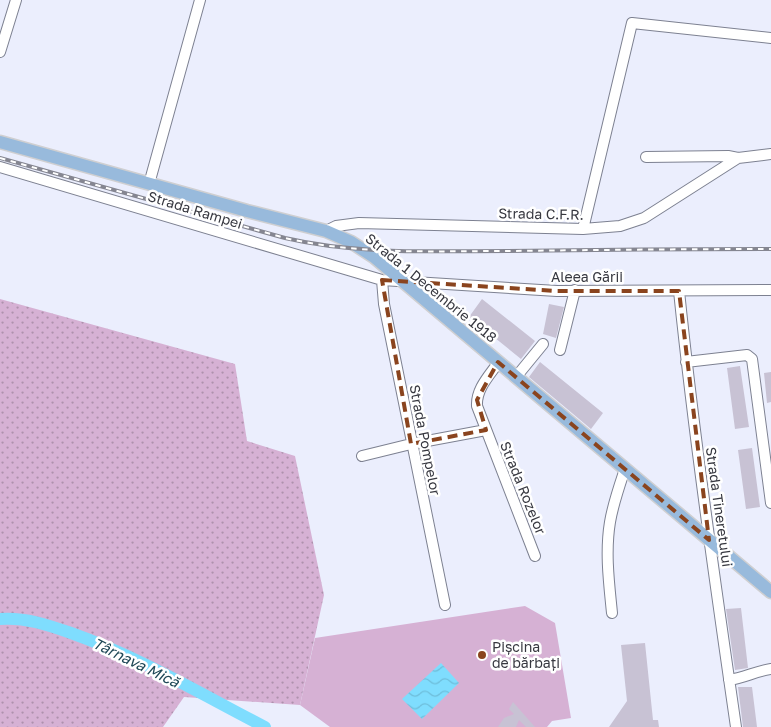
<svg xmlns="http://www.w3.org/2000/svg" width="771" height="727" viewBox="0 0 771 727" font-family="'Golos Text',sans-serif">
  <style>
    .grass { fill: url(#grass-dots) }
    .park { fill: #d6b1d4 }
    .water { fill: url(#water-waves) }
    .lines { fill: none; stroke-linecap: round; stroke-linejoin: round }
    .river { stroke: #7fddfe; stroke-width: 12 }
    .building { fill: #c8c2d4 }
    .minor-casing { stroke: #7d8191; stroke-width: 12 }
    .major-casing { stroke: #cfcfd1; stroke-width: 15 }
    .minor { stroke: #fff; stroke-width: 10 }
    .major { stroke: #98badc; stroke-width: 12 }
    .rail-casing { stroke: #858691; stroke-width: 4 }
    .rail { stroke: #fff; stroke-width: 2; stroke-dasharray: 5.5; stroke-linecap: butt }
    .marked { fill: none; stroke: #8a441e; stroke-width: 4; stroke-dasharray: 10 6; stroke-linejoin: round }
    .poi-dot { fill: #8a441e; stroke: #fff; stroke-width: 2 }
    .labels { text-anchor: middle; stroke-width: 5; stroke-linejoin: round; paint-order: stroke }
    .street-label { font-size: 14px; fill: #373840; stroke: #fff }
    .poi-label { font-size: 14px; fill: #373840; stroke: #fff; text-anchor: start }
    .water-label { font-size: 15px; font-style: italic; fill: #1f4857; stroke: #fff }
  </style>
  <defs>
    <pattern id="grass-dots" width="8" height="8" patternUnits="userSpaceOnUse" patternTransform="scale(1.25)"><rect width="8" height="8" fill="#d6b1d4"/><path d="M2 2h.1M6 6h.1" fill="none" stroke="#ae91ad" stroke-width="1.8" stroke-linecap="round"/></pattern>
    <pattern id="water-waves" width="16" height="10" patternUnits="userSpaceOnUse" patternTransform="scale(1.25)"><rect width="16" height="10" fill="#7fddfe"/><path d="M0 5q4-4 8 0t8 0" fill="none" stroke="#6ebedb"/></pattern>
  </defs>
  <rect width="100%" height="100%" fill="#ebeefd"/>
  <!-- grass -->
  <path class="grass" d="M0,299L235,364L247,441L295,456L324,595L300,705L184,697L163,727H0Z"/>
  <!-- park -->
  <path class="park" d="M525,606L555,623L571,718L552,721L547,727H330L300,705L315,638Z"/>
  <!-- water -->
  <path class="water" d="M441,663L459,683L422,719L402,699Z"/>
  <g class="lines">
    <!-- river -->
    <path class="river" d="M0,619C25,617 48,625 71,633C139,657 201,694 265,727"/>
  </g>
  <!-- building -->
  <path class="building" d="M482,299L535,341L521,359L469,317Z
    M549,304L564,307L556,338L543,334Z
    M540,362L603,413L591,429L529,377Z
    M740,366L749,427L735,429L727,368Z
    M771,372V402L767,403L764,373Z
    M752,448L760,507L746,509L738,450Z
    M741,608L748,668L735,670L726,609Z
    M645,643L653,720H658L659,727H609L627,701L621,645Z
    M738,687H752L757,727H743Z
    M513,702L535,727H526L519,720L516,727H498L504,718L514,714L509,709Z"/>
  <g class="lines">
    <!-- minor casing -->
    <g class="minor-casing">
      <path id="minor" d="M0,52L16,0
        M646,157L728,156L738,158
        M0,167L382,280L557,291L771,290
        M149,184L200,0
        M583,229L632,23L771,38
        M326,231L336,226L359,223L583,229L620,226L644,218L738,158L771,154
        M382,280L384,304L445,605
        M679,291C694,436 715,582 736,727
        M560,350L575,290
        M686,362L747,355L752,359L771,503
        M498,363C489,376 476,389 477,406L535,556
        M516,377L543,344
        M362,456L411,444L486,430
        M612,613C609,583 605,552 610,522C613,504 619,487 625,469
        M729,680C744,678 756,671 771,669"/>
    </g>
    <!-- major casing -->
    <g class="major-casing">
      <path id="major" d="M0,142L247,211L326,231L351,242L374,257L771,592"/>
    </g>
    <!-- minor -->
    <use href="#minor" class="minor"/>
    <!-- major -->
    <use href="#major" class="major"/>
    <!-- rail casing -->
    <g class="rail-casing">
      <path id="rail" d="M0,158L285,238C358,255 434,251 508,251C596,250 683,249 771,249"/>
    </g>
    <!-- rail -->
    <use href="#rail" class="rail"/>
  </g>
  <!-- marked area -->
  <path class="marked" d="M382,280L557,291H679L709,540L498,362L477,400L486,430L411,444Z"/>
  <!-- markers -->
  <circle class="poi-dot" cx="482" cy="655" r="5"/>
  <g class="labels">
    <!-- street labels -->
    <g class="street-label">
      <text transform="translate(195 210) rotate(17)" y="5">Strada Rampei</text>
      <text transform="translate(541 214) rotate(1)" y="5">Strada C.F.R.</text>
      <text x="587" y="282">Aleea Gării</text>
      <text transform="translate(431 288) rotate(39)" y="5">Strada 1 Decembrie 1918</text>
      <text transform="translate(425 440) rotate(79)" y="5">Strada Pompelor</text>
      <text transform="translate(523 488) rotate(68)" y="5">Strada Rozelor</text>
      <text transform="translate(719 507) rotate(82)" y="5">Strada Tineretului</text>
    </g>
    <!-- poi labels -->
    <g class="poi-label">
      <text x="492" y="652">Pișcina<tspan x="492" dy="16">de bărbați</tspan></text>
    </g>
    <!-- water labels -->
    <g class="water-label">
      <text transform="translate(136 663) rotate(26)" y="5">Târnava Mică</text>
    </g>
  </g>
</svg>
